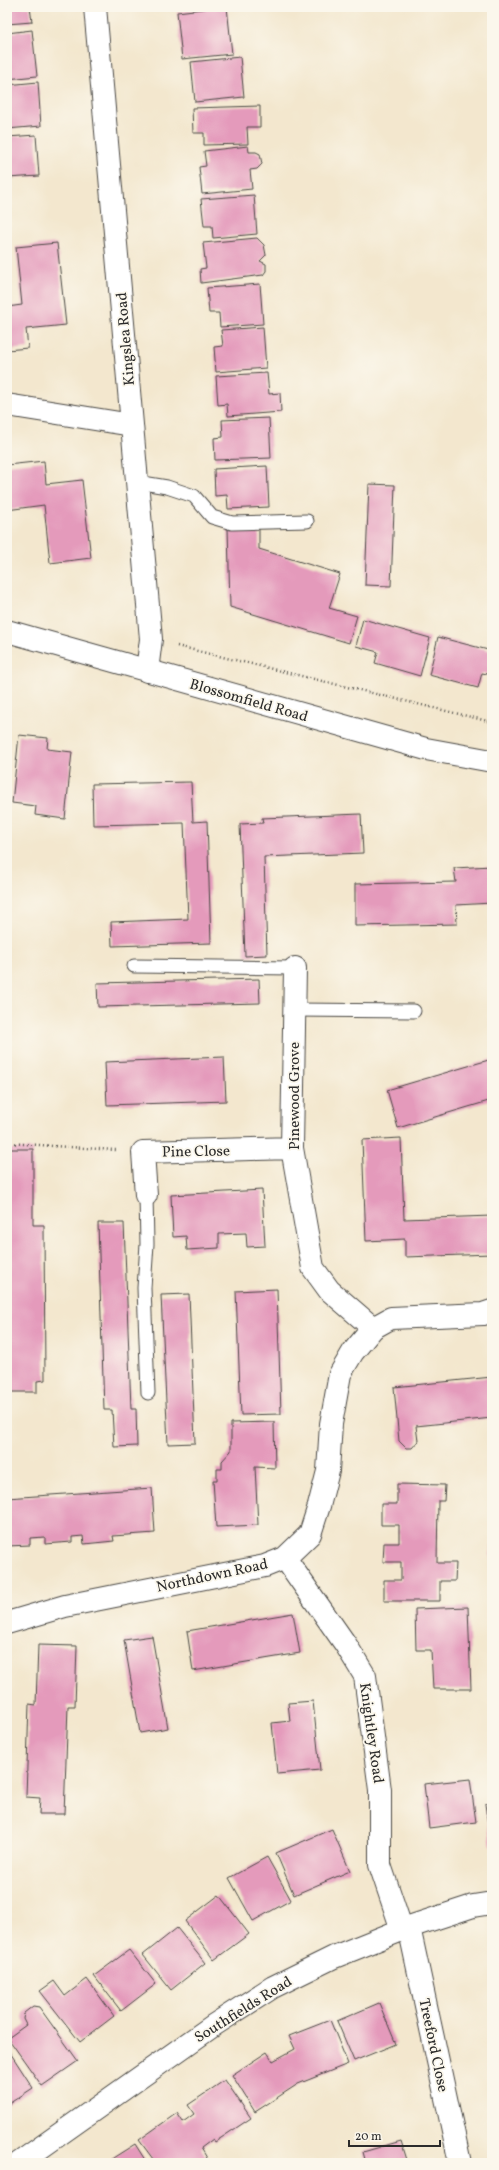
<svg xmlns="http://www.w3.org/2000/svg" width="499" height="2170" viewBox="0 0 499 2170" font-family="Vollkorn,serif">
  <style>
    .building { fill: #e49abb }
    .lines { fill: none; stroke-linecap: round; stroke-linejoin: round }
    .lane-casing { stroke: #494743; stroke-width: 15 }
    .street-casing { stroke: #494743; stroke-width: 24 }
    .secondary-casing { stroke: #494743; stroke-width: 24 }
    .path { stroke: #494743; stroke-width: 2.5; stroke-dasharray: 1 3; stroke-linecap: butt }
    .lane { stroke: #fff; stroke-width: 13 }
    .street { stroke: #fff; stroke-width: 22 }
    .secondary { stroke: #fff; stroke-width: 22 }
    .labels { text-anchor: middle; stroke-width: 3.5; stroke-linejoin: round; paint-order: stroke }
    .street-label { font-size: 15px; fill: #2b2b2b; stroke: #fbf7ec }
  </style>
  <rect width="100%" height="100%" fill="#fbf7ec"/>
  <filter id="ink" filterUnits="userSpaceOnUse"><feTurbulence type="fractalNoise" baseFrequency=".025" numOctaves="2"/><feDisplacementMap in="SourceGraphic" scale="8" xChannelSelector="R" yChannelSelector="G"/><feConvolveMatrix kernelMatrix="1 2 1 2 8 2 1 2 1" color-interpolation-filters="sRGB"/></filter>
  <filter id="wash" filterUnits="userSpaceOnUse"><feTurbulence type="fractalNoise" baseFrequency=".012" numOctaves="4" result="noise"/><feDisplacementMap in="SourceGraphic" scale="16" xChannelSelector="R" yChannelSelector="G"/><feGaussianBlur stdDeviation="0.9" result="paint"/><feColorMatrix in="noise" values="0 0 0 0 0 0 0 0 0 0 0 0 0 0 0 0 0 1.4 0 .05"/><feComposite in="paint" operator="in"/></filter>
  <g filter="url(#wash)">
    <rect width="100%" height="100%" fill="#f3e7ce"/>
    <g id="blocks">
      <!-- building -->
      <path class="building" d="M7,7H30L32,22L7,24Z
        M219,7H227L232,54L182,59L177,12Z
        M32,30L37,76L7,79V33Z
        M240,57L244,97L195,102L191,62Z
        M38,82L41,126L7,129V85Z
        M260,106V127H247L248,144L204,145V133H193L192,108Z
        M36,135L39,176L7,178V137Z
        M248,146L249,152H256L260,154L262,164L257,169L250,170L252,189L202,194L199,167L206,166L204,151Z
        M254,195L257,234L213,238L212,226H204L201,199Z
        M257,238L264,245L266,255L260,261L266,264V271L263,275L201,283L200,269L206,268L203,243Z
        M57,243L66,325L26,329L28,348L7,350V307L22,305L16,247Z
        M260,284L263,324L220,327L219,313H209L207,288Z
        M263,327L266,368L216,372L214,347L223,346L221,330Z
        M267,373L269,394L280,393L281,412L228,416L227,404L218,405L216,376Z
        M269,418L271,458L215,460L214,438L223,437L222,420Z
        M44,461L46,484L82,480L91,558L50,563L44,505L7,510V465Z
        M267,466L269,507L228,509L227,495L215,496L214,469Z
        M369,484L395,485L391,586L365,585Z
        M259,527V549L340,574L329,608L357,616L349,643L230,607L228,528Z
        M363,619L430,638L420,676L375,663L378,652L356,646Z
        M438,637L492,651V675L482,673L478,688L429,675Z
        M19,735L48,738L47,749L72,752L65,819L35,815L36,806L12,803Z
        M191,782L193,822L207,821L211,943L112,946L111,922L188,919L184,823L93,825L92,784Z
        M361,814L363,853L264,857L267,955L245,956L240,824L263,823L262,818Z
        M492,866V903L456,905L457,924L355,926V884L456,882L454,868Z
        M259,979L260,1003L98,1007L97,983Z
        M224,1057L226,1101L107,1105L105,1062Z
        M492,1059V1100L398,1128L387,1090Z
        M401,1138L404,1219L492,1216V1254L405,1257V1239L366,1241L362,1140Z
        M7,1149H33V1225H44L45,1380L37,1381V1392H7Z
        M262,1190L265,1246L247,1247L246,1233L219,1234V1248L187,1250L186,1236L173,1237L171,1195Z
        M98,1223H124L131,1409H136L137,1446L114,1447L112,1410H104Z
        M277,1289L281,1414L241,1415L236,1291Z
        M189,1294L195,1443L168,1444L161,1295Z
        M492,1377V1418L416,1426L418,1441L412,1448H406L399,1441L394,1387Z
        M274,1422L275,1468L255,1467L258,1525L216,1527L213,1480H217V1469H222V1461L231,1451V1423Z
        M397,1484L445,1485L444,1501H438L437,1563H456L455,1581H440V1601H384V1580H401V1562H383L384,1543H399V1525H381V1504H397Z
        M152,1488L155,1533L113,1536L114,1541L84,1544L83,1536L72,1537V1542L45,1544V1537L30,1538V1545L7,1546V1498Z
        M490,1546H492V1569H491Z
        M468,1607L471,1689H433L431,1650H416L415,1609Z
        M293,1613L300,1653L193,1671L187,1631Z
        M152,1636L168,1728L140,1733L124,1640Z
        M38,1645L77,1646L75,1706H68L64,1814H39L40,1798L26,1797L29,1704L36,1705Z
        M313,1701L320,1770L277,1774L272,1723L290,1721L288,1703Z
        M470,1779L476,1822L429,1828L424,1784Z
        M492,1803V1847H491L485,1804Z
        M332,1829L350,1871L294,1895L276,1853Z
        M267,1857L291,1900L253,1921L229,1878Z
        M219,1895L249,1934L214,1960L185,1921Z
        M177,1928L205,1963L171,1990L143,1955Z
        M129,1950L156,1984L121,2011L94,1976Z
        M87,1979L114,2016L80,2042L40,1991L54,1981L65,1996Z
        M379,2003L396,2044L354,2061L337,2021Z
        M33,2006L39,2007L78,2061L42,2086L8,2038L26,2025L23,2019L24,2013Z
        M330,2020L348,2064L298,2084L255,2112L232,2075L267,2052L273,2061L295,2049L289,2036Z
        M9,2051L33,2088L7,2105V2052Z
        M225,2080L251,2118L215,2142L213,2139L201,2148L207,2158L206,2163H156L139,2140L177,2113L183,2122L194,2114L188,2105Z
        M401,2141L408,2163H366L363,2152Z
        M135,2144L147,2163H105Z"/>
    </g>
  </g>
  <g filter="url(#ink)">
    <use href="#blocks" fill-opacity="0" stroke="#494743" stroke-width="1"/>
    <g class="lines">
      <!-- lane casing -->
      <g class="lane-casing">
        <path id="lane" d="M137,482L167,487L194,496L212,517L232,523L307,521
          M134,966L295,968
          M294,1010L414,1011
          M146,1195L147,1244L144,1288L148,1393"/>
      </g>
      <!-- street casing -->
      <g class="street-casing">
        <path id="street" d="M95,7L151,639L147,671
          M7,405L132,425
          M295,968L292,1148L313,1268L329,1290L373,1328
          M146,1195L143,1152L292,1148
          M285,1558L346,1645L365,1676L380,1790V1865L402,1930
          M7,1623L65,1606L265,1566L285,1558L310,1534L319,1506L328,1471L331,1424L340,1374L353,1352L373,1328L391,1318L483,1314L492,1311
          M409,1927L460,2163
          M19,2163L214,2025L273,1987L334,1957L409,1927L473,1906L492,1903"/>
      </g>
      <!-- secondary casing -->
      <g class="secondary-casing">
        <path id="secondary" d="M7,631L426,749L492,761"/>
      </g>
      <!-- path -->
      <path class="path" d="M177,646L492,722
        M7,1143L116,1150"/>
      <!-- lane -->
      <use href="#lane" class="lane"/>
      <!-- street -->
      <use href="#street" class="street"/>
      <!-- secondary -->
      <use href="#secondary" class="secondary"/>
    </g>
  </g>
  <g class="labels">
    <!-- street labels -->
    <g class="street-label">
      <text transform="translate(125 339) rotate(-95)" y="5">Kingslea Road</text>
      <text transform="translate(249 700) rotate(16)" y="5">Blossomfield Road</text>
      <text transform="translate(294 1096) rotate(-90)" y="5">Pinewood Grove</text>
      <text transform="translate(196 1151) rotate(-1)" y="5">Pine Close</text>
      <text transform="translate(212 1575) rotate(-12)" y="5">Northdown Road</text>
      <text transform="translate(372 1733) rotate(82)" y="5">Knightley Road</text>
      <text transform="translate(243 2009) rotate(-32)" y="5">Southfields Road</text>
      <text transform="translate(434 2045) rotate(78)" y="5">Treeford Close</text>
    </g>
  </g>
  <!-- margin -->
  <rect width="499" height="2170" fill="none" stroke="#fbf7ec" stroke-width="24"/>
  <!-- scale -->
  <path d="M349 2140v6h91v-6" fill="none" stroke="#2b2b2b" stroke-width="2"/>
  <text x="355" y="2140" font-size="12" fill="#2b2b2b" stroke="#fbf7ec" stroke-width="3" paint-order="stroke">20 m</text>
</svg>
